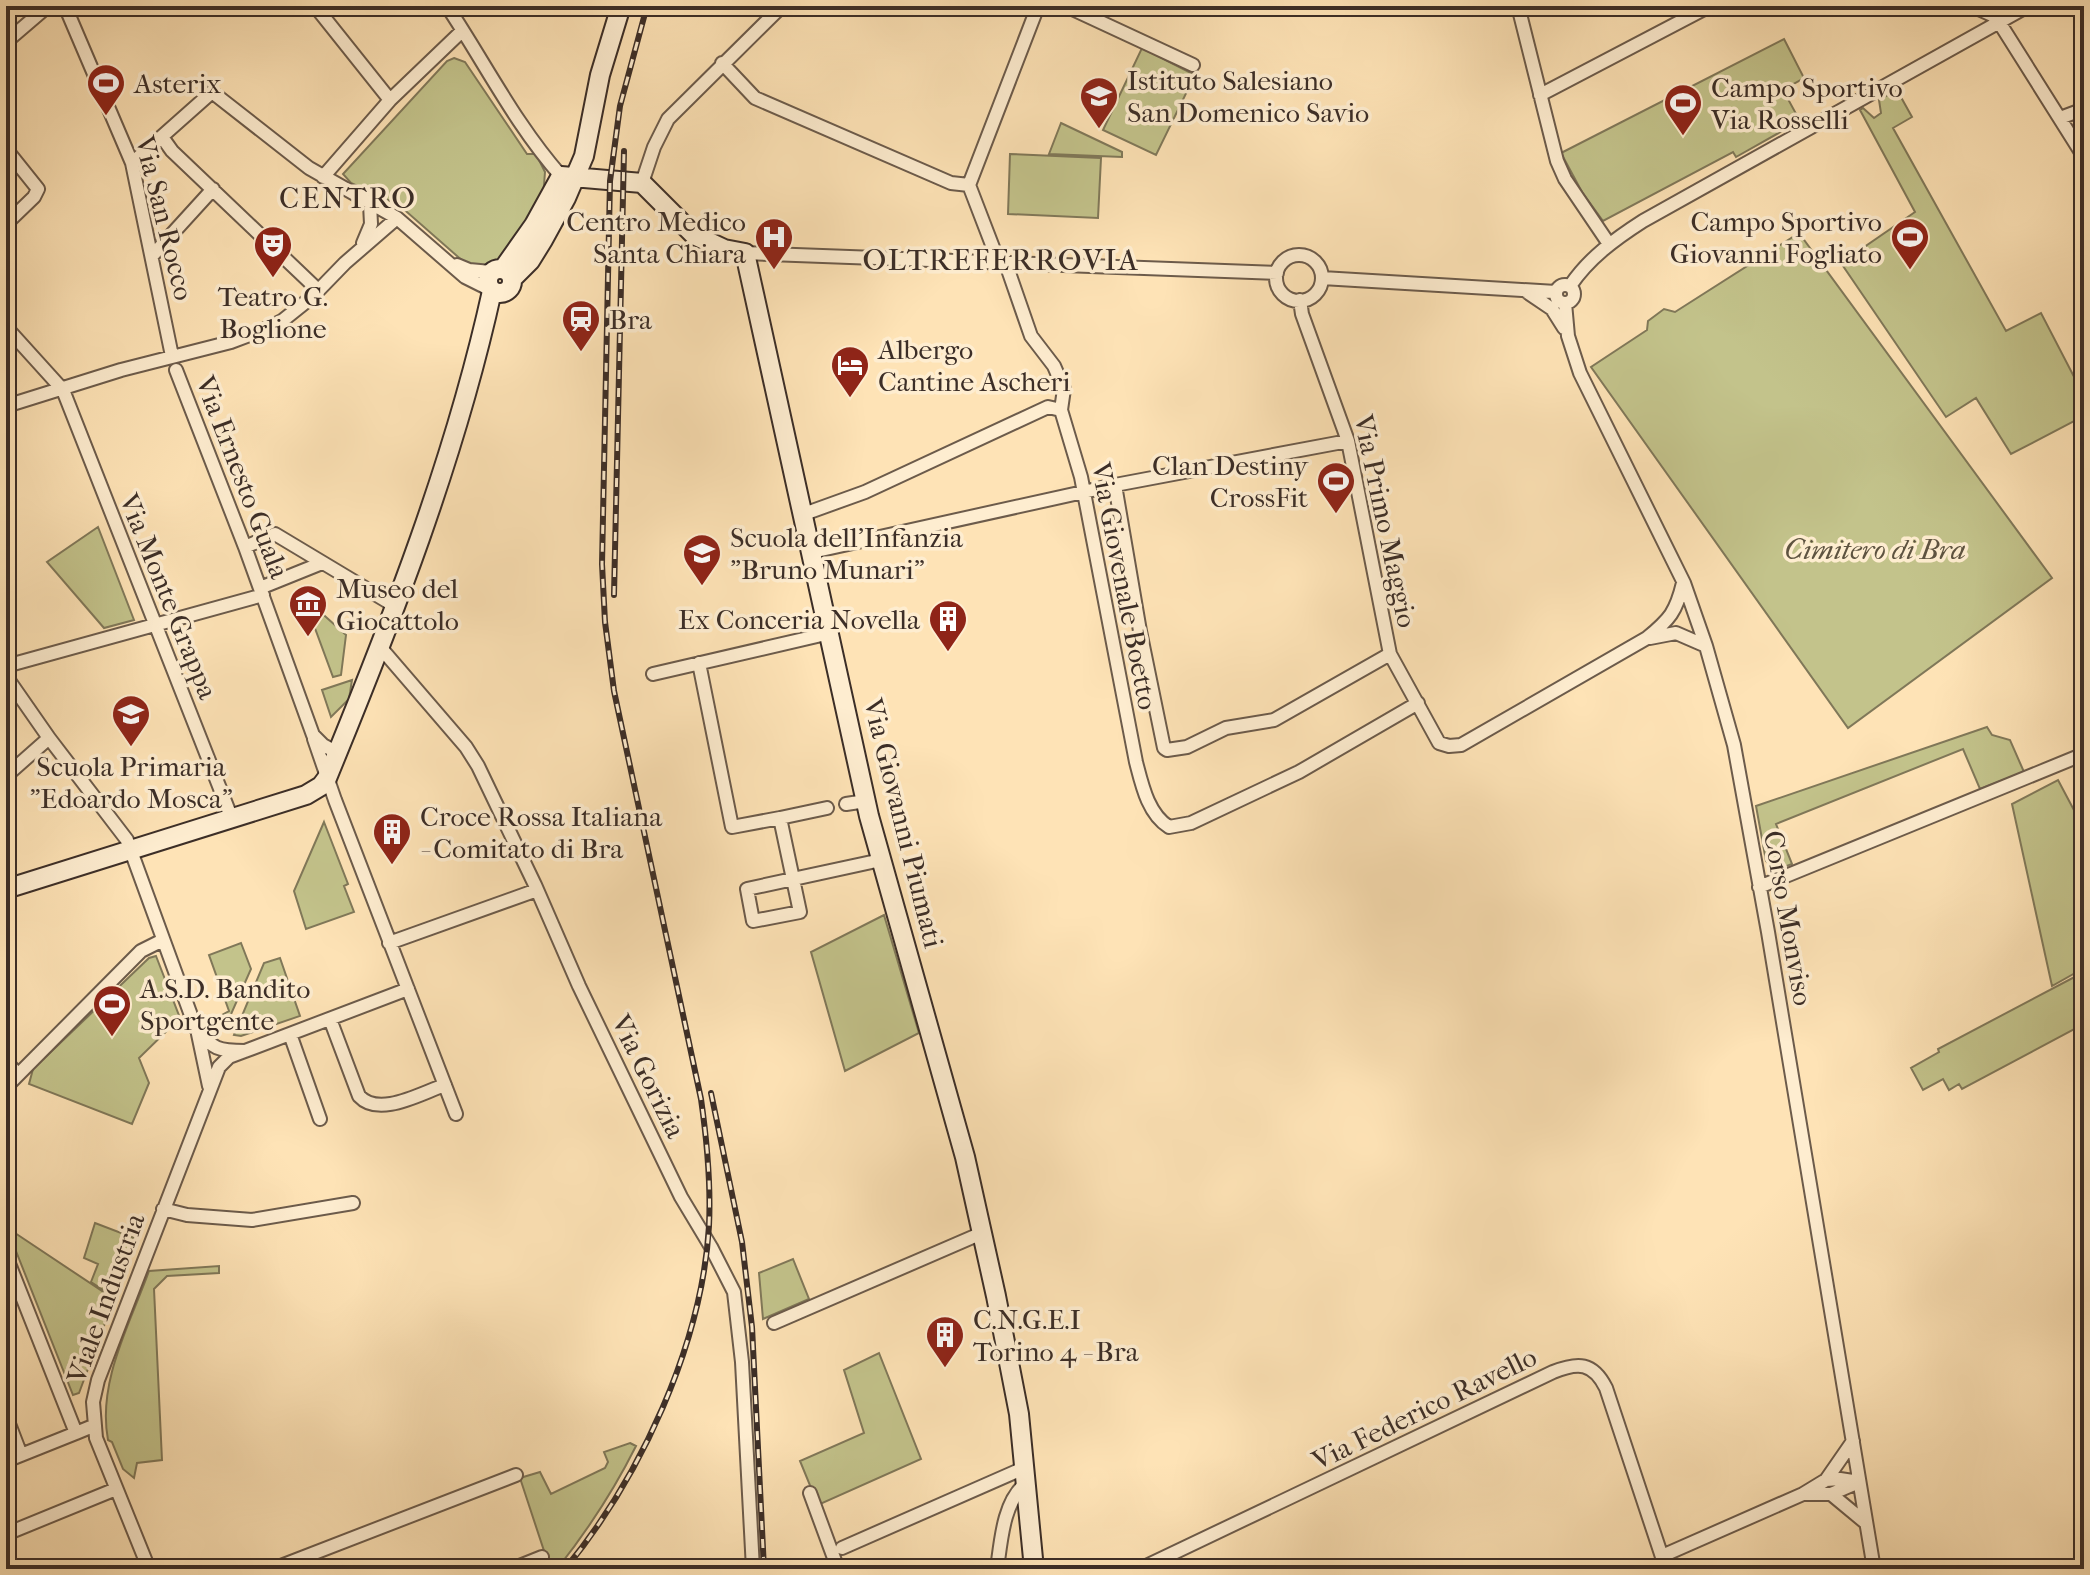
<svg xmlns="http://www.w3.org/2000/svg" width="2090" height="1575" viewBox="0 0 2090 1575" font-family="'IM FELL French Canon',serif">
  <style>
    .green { fill: #c3c38b; stroke: #807859; stroke-width: 2 }
    .lines { fill: none; stroke-linecap: round; stroke-linejoin: round }
    .street-casing { stroke: #6c5b4b; stroke-width: 16 }
    .secondary-casing { stroke: #3c2e27; stroke-width: 22 }
    .street { stroke: #feedd0; stroke-width: 12 }
    .secondary { stroke: #feedd0; stroke-width: 18 }
    .rail-casing { stroke: #3c2e27; stroke-width: 6 }
    .rail { stroke: #feedd0; stroke-width: 3; stroke-dasharray: 9; stroke-linecap: butt }
    .labels { text-anchor: middle; stroke-width: 7; stroke-linejoin: round; paint-order: stroke }
    .poi-label { font-size: 28px; fill: #3c2e27; stroke: #feedd0; text-anchor: start }
    .street-label { font-size: 28px; fill: #3c2e27; stroke: #feedd0 }
    .park-label { font-size: 28px; font-style: italic; fill: #5e5340; stroke: #feedd0 }
    .neighbourhood-label { font-size: 30px; letter-spacing: 2px; fill: #3c2e27; stroke: #feedd0 }
  </style>
  <rect width="100%" height="100%" fill="#fee3b6"/>
  <filter id="stains"><feTurbulence type="fractalNoise" baseFrequency=".0025" numOctaves="4"/><feColorMatrix values="0 0 0 0 .2 0 0 0 0 .09 0 0 0 0 .02 0 0 0 .5 -.17"/></filter>
  <radialGradient id="worn" r=".72"><stop offset=".6" stop-color="#630" stop-opacity="0"/><stop offset="1" stop-color="#630" stop-opacity=".3"/></radialGradient>
  <!-- green -->
  <path class="green" d="M1784,39L1804,78L1783,90L1800,121L1736,157L1733,152L1603,221L1582,192L1561,153Z
    M1142,48L1195,75L1156,155L1103,130Z
    M454,58L465,62L527,154H536L545,172L543,198L497,262L481,267L465,263L399,205L351,183L343,174L447,61Z
    M1897,90L1912,117L1893,128L2006,331L2041,313L2084,396V416L2011,454L1976,398L1946,417L1841,263L1915,212L1860,110L1863,108L1874,118L1881,113L1879,100Z
    M1061,123L1122,152V157L1049,154Z
    M1010,154L1101,158L1098,218L1008,214Z
    M1799,233L2052,578L1848,728L1591,367L1647,330L1648,321L1664,309L1675,312Z
    M98,527L134,620L104,628L47,562Z
    M317,609L346,635L341,675L333,677L309,612Z
    M352,680L349,699L331,717L322,690Z
    M1987,727L1992,735L2010,740L2024,772L1980,789L1963,749L1776,824L1792,864L1776,870L1766,861L1756,806Z
    M2058,780L2084,829V968L2052,986L2012,804Z
    M324,822L348,884L344,886L354,912L306,929L294,891Z
    M884,915L919,1033L845,1071L811,952Z
    M241,943L251,969L224,1030L216,1027L213,1020L229,1011L209,955Z
    M156,956L180,1018L139,1058L149,1083L132,1124L29,1084L33,1069L149,958Z
    M280,958L300,1016L241,1036L234,1035L264,963Z
    M2084,972V1024L1962,1089L1959,1084L1949,1090L1943,1079L1923,1090L1911,1068L1939,1052L1938,1049Z
    M95,1223L137,1239L114,1297L91,1282L98,1264L84,1258Z
    M15,1233L114,1299L79,1393L73,1395L10,1236Z
    M793,1259L809,1299L763,1319L759,1273Z
    M219,1266V1273L167,1276L154,1289L162,1460L137,1463L134,1478L123,1469L112,1442L108,1440C97,1382 130,1324 149,1271Z
    M879,1353L921,1459L818,1505L800,1461L864,1433L844,1370Z
    M630,1443L636,1446C614,1490 588,1530 557,1569H524L547,1560L520,1478L540,1472L551,1494L605,1468L608,1462L604,1452Z"/>
  <g class="lines">
    <!-- street casing -->
    <g class="street-casing">
      <path id="street" d="M65,6L132,163L172,356
        M315,6L390,100
        M447,6C485,63 515,124 561,176
        M1066,6L1193,65
        M1518,6L1557,161L1565,179L1609,244
        M1972,6L1992,15L1999,22L2084,157
        M6,42L48,6
        M722,63L755,98L951,183L969,185
        M1540,95L1710,6
        M2060,118L2084,109
        M162,137L172,151L318,290
        M6,149L38,189L34,197L6,224
        M132,163L212,92L309,168L397,218L465,277L491,290
        M323,177L390,100L462,31
        M642,183L654,147L668,119L782,6
        M363,243L371,224L370,204
        M745,253L1277,273
        M1276 278a23 23 0 1 1 46 0a23 23 0 1 1-46 0Z
        M152,256L213,189
        M999,263L969,185L1038,6
        M1006,264L1031,336L1054,366L1064,389L1061,410L1081,477L1136,762C1142,785 1148,814 1169,827L1191,823L1299,772L1418,703
        M457,265L469,270L491,272
        M1322,278L1556,292
        M1556 294a9 9 0 1 1 18 0a9 9 0 1 1-18 0Z
        M1570,286C1589,258 1615,239 1643,221L2028,6
        M1527,292L1552,309L1564,328
        M1300,300L1302,314L1348,441L1390,654L1439,743L1449,746L1461,745L1647,638C1670,619 1676,612 1683,583
        M1565,303L1568,336L1580,373L1684,583L1706,646L1734,745L1768,932L1874,1569
        M6,327L63,390L232,819
        M176,370L245,547L313,735L323,745L338,753
        M6,406L121,370L231,342L268,328L282,321L312,297L345,263L397,218
        M1115,485L1140,631L1164,748L1167,750L1187,747L1226,728L1274,720L1390,654
        M804,514L865,492L1048,407L1061,410
        M245,547L275,534L395,606
        M812,552L1115,485L1348,441
        M260,588L322,563
        M1650,638L1676,633L1706,646
        M380,647L466,747L478,766L535,885L579,986L681,1197L711,1247L734,1292L742,1362L753,1569
        M699,663L732,827L780,818L800,912L753,921L747,889L881,860
        M6,666L263,595
        M6,672L10,682L49,738L6,776
        M653,674L830,633
        M49,738L127,840L196,1029C214,1049 217,1051 245,1051L408,989
        M314,739L335,800L456,1114
        M846,804L866,801
        M780,818L827,808
        M1759,887L2084,754
        M389,943L537,890
        M330,1019L359,1096C379,1118 421,1093 445,1085
        M198,1034L209,1086
        M290,1034L320,1119
        M6,1061L18,1075
        M6,1087L141,951L163,940
        M163,1209L187,1215L252,1220L353,1203
        M6,1256L76,1433L93,1426
        M774,1323L982,1233
        M6,1416L21,1455
        M6,1461L76,1433
        M1826,1480L1853,1441
        M810,1493L838,1569
        M1831,1494L1866,1523
        M6,1534L116,1489
        M842,1548L1024,1468
        M1662,1556L1803,1494L1826,1480L1840,1479L1859,1482L1831,1494H1803
        M149,1569L96,1438L93,1402L98,1380L219,1067L229,1057L245,1051
        M273,1569L516,1475
        M512,1569L542,1557
        M997,1569C1001,1541 1003,1503 1025,1484
        M1140,1569L1553,1372C1578,1362 1593,1362 1606,1388L1666,1569"/>
    </g>
    <!-- secondary casing -->
    <g class="secondary-casing">
      <path id="secondary" d="M488 281a12 12 0 1 1 24 0a12 12 0 1 1-24 0Z
        M503,269L534,225L561,176L642,183L694,235L724,249L745,253L869,816L965,1157L996,1296L1019,1414L1034,1569
        M512,279L530,261L543,240L566,198L584,156L600,75L621,6
        M6,889L306,795L321,786L327,778C392,620 455,459 492,291"/>
    </g>
    <!-- street -->
    <use href="#street" class="street"/>
    <!-- secondary -->
    <use href="#secondary" class="secondary"/>
    <!-- rail casing -->
    <g class="rail-casing">
      <path id="rail" d="M614,595L624,151
        M711,1093L742,1242L752,1327L764,1569
        M565,1569C640,1478 702,1345 709,1226C711,1183 707,1141 701,1099L614,691L605,622L602,564L610,181L620,106L647,6"/>
    </g>
    <!-- rail -->
    <use href="#rail" class="rail"/>
  </g>
  <!-- icons -->
  <defs>
    <g id="stadium-pin" transform="scale(2)"><path d="M0 17L-7.5 6A9.5 9.5 0 1 1 7.5 6Z" fill="#8f2418" stroke="#feedd0"/><path d="M0-5a6.5 5 0 1 0 0 10a6.5 5 0 1 0 0-10ZM-3.5-1.8h7v3.6h-7Z" fill="#fff"/></g>
    <g id="school-pin" transform="scale(2)"><path d="M0 17L-7.5 6A9.5 9.5 0 1 1 7.5 6Z" fill="#8f2418" stroke="#feedd0"/><path d="M0-5L7-2L0 1L-7-2ZM-4 1L0 2.5L4 1V4Q0 6-4 4Z" fill="#fff"/></g>
    <g id="hospital-pin" transform="scale(2)"><path d="M0 17L-7.5 6A9.5 9.5 0 1 1 7.5 6Z" fill="#8f2418" stroke="#feedd0"/><path d="M-5-5h3v3.5h4V-5h3V5h-3V1.5h-4V5h-3Z" fill="#fff"/></g>
    <g id="theatre-pin" transform="scale(2)"><path d="M0 17L-7.5 6A9.5 9.5 0 1 1 7.5 6Z" fill="#8f2418" stroke="#feedd0"/><path d="M-5-5.5Q0-4 5-5.5V0Q5 5 0 6Q-5 5-5 0ZM-3.3-2.5H-1v1.5H-3.3ZM1-2.5H3.3v1.5H1ZM-2.8 1Q0 5.5 2.8 1Z" fill="#fff"/></g>
    <g id="station-pin" transform="scale(2)"><path d="M0 17L-7.5 6A9.5 9.5 0 1 1 7.5 6Z" fill="#8f2418" stroke="#feedd0"/><path d="M-3-6H3Q5-6 5-4V2Q5 4 3 4L4.5 6H3L1.5 4h-3L-3 6H-4.5L-3 4Q-5 4-5 2V-4Q-5-6-3-6ZM-3.5-4v3h7v-3ZM-3.5 1v1.5H-2V1ZM2 1v1.5H3.5V1Z" fill="#fff"/></g>
    <g id="hotel-pin" transform="scale(2)"><path d="M0 17L-7.5 6A9.5 9.5 0 1 1 7.5 6Z" fill="#8f2418" stroke="#feedd0"/><path d="M-6-4.5h1.5V1H6V5H4.5V3h-9V5H-6ZM-4 0a1.8 1.8 0 1 1 3.6 0ZM.5 0V-2.5h3Q6-2.5 6 0Z" fill="#fff"/></g>
    <g id="museum-pin" transform="scale(2)"><path d="M0 17L-7.5 6A9.5 9.5 0 1 1 7.5 6Z" fill="#8f2418" stroke="#feedd0"/><path d="M0-6L6-3V-2H-6V-3ZM-5-1h2V3h-2ZM-1-1h2V3h-2ZM3-1h2V3H3ZM-6 4H6V6H-6Z" fill="#fff"/></g>
    <g id="building-pin" transform="scale(2)"><path d="M0 17L-7.5 6A9.5 9.5 0 1 1 7.5 6Z" fill="#8f2418" stroke="#feedd0"/><path d="M-4-6H4V6H1V3H-1V6H-4ZM-2.5-4.3h1.7v1.8h-1.7ZM.8-4.3h1.7v1.8H.8ZM-2.5-1h1.7V.8h-1.7ZM.8-1h1.7V.8H.8Z" fill="#fff"/></g>
  </defs>
  <g fill-rule="evenodd">
    <use href="#stadium-pin" x="106" y="83"/>
    <use href="#school-pin" x="1099" y="96"/>
    <use href="#stadium-pin" x="1683" y="103"/>
    <use href="#hospital-pin" x="774" y="237"/>
    <use href="#stadium-pin" x="1910" y="237"/>
    <use href="#theatre-pin" x="273" y="245"/>
    <use href="#station-pin" x="581" y="319"/>
    <use href="#hotel-pin" x="850" y="365"/>
    <use href="#stadium-pin" x="1336" y="481"/>
    <use href="#school-pin" x="702" y="553"/>
    <use href="#museum-pin" x="308" y="604"/>
    <use href="#building-pin" x="948" y="619"/>
    <use href="#school-pin" x="131" y="714"/>
    <use href="#building-pin" x="392" y="832"/>
    <use href="#stadium-pin" x="112" y="1004"/>
    <use href="#building-pin" x="945" y="1335"/>
  </g>
  <g class="labels">
    <!-- poi labels -->
    <g class="poi-label">
      <text x="1127" y="90">Istituto Salesiano<tspan x="1127" dy="32">San Domenico Savio</tspan></text>
      <text x="134" y="93">Asterix</text>
      <text x="1711" y="97">Campo Sportivo<tspan x="1711" dy="32">Via Rosselli</tspan></text>
      <text x="746" y="231" text-anchor="end">Centro Medico<tspan x="746" dy="32">Santa Chiara</tspan></text>
      <text x="1882" y="231" text-anchor="end">Campo Sportivo<tspan x="1882" dy="32">Giovanni Fogliato</tspan></text>
      <text x="273" y="306" text-anchor="middle">Teatro G.<tspan x="273" dy="32">Boglione</tspan></text>
      <text x="609" y="329">Bra</text>
      <text x="878" y="359">Albergo<tspan x="878" dy="32">Cantine Ascheri</tspan></text>
      <text x="1308" y="475" text-anchor="end">Clan Destiny<tspan x="1308" dy="32">CrossFit</tspan></text>
      <text x="730" y="547">Scuola dell'Infanzia<tspan x="730" dy="32">"Bruno Munari"</tspan></text>
      <text x="336" y="598">Museo del<tspan x="336" dy="32">Giocattolo</tspan></text>
      <text x="920" y="629" text-anchor="end">Ex Conceria Novella</text>
      <text x="131" y="776" text-anchor="middle">Scuola Primaria<tspan x="131" dy="32">"Edoardo Mosca"</tspan></text>
      <text x="420" y="826">Croce Rossa Italiana<tspan x="420" dy="32">- Comitato di Bra</tspan></text>
      <text x="140" y="998">A.S.D. Bandito<tspan x="140" dy="32">Sportgente</tspan></text>
      <text x="973" y="1329">C.N.G.E.I<tspan x="973" dy="32">Torino 4 - Bra</tspan></text>
    </g>
    <!-- street labels -->
    <g class="street-label">
      <text transform="translate(165 218) rotate(76)" y="10">Via San Rocco</text>
      <text transform="translate(243 477) rotate(69)" y="10">Via Ernesto Guala</text>
      <text transform="translate(1386 521) rotate(78)" y="10">Via Primo Maggio</text>
      <text transform="translate(1125 586) rotate(79)" y="10">Via Giovenale Boetto</text>
      <text transform="translate(169 596) rotate(68)" y="10">Via Monte Grappa</text>
      <text transform="translate(904 823) rotate(76)" y="10">Via Giovanni Piumati</text>
      <text transform="translate(1789 918) rotate(80)" y="10">Corso Monviso</text>
      <text transform="translate(649 1076) rotate(64)" y="10">Via Gorizia</text>
      <text transform="translate(105 1298) rotate(-70)" y="10">Viale Industria</text>
      <text transform="translate(1424 1408) rotate(-26)" y="10">Via Federico Ravello</text>
    </g>
    <!-- park labels -->
    <g class="park-label">
      <text x="1875" y="559">Cimitero di Bra</text>
    </g>
    <!-- neighbourhood labels -->
    <g class="neighbourhood-label">
      <text x="348" y="208">CENTRO</text>
      <text x="1001" y="270">OLTREFERROVIA</text>
    </g>
  </g>
  <!-- margin -->
  <rect width="2090" height="1575" fill="none" stroke="#fee3b6" stroke-width="32"/>
  <rect x="8" y="8" width="2074" height="1559" fill="none" stroke="#3c2e27" stroke-width="4"/>
  <rect x="16" y="16" width="2058" height="1543" fill="none" stroke="#3c2e27" stroke-width="2"/>
  <rect width="100%" height="100%" filter="url(#stains)"/>
  <rect width="100%" height="100%" fill="url(#worn)"/>
</svg>
